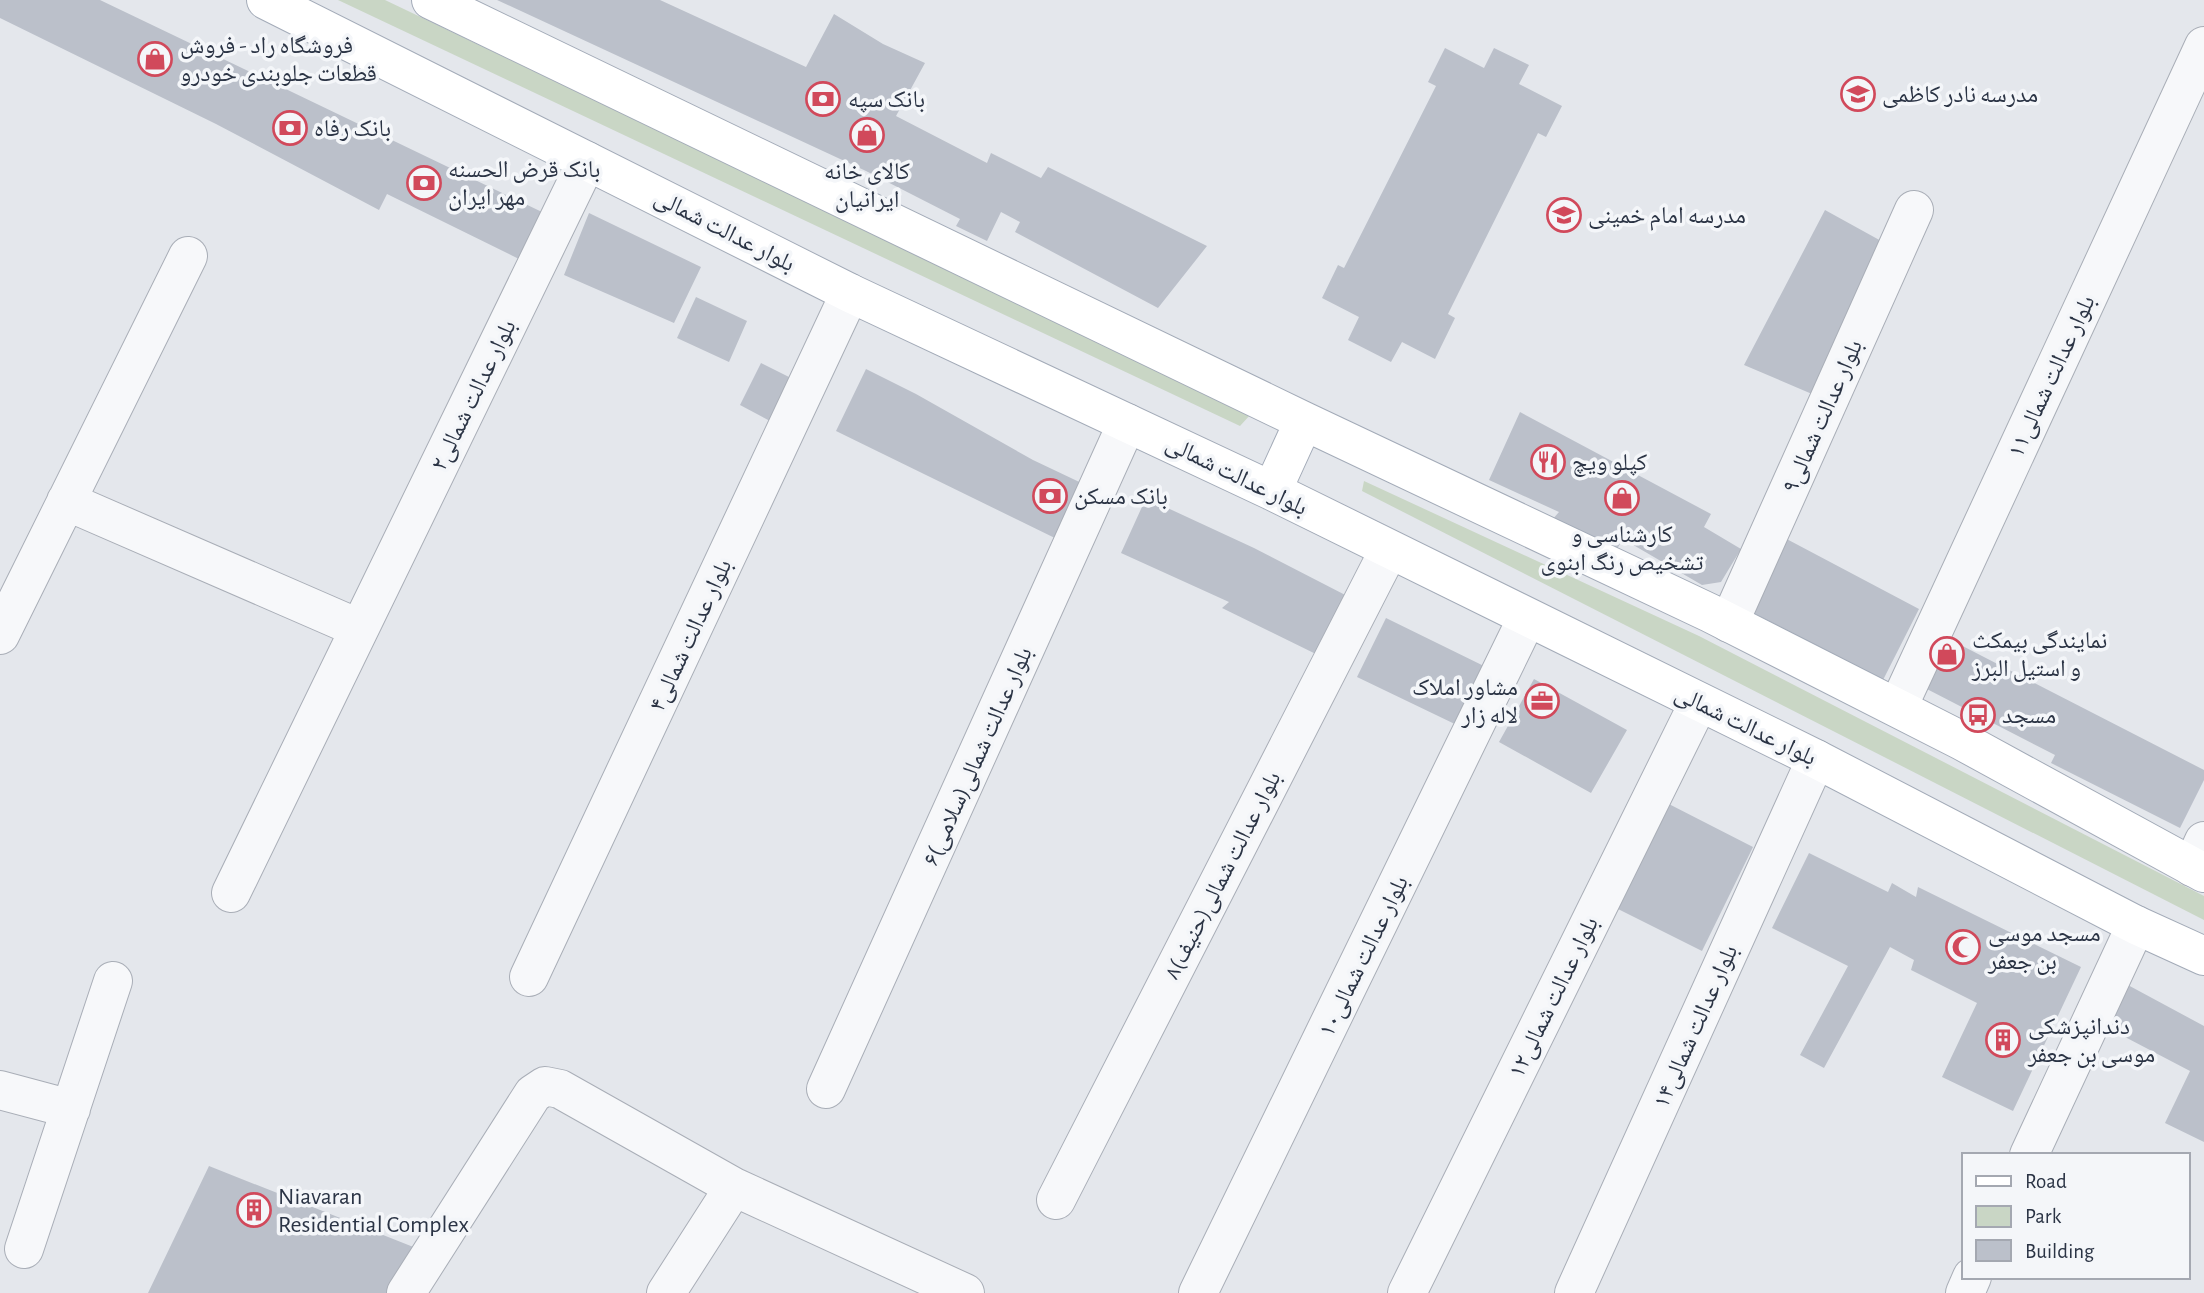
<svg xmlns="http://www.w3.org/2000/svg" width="2204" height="1293" viewBox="0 0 2204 1293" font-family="'Alegreya Sans','Noto Naskh Arabic',sans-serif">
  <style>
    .green { fill: #c9d6c5 }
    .building { fill: #bbc0ca }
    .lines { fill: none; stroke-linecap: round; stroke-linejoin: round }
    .street-casing { stroke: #a9aeb7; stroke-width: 40 }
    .primary-casing { stroke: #a3abb8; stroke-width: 40 }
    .street { stroke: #f7f8fa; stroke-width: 38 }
    .primary { stroke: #fff; stroke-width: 38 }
    .labels { text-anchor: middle; stroke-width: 7; stroke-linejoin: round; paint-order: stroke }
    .poi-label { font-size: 24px; fill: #2b3445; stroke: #f4f6f9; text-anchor: start }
    .street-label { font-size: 24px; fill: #2b3445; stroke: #f4f6f9 }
  </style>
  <rect width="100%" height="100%" fill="#e4e7ec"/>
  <!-- green -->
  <path class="green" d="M338,0H385L1251,414L1240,426Z
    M1364,481L1699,636L2204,896V920L1362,491Z"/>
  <!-- building -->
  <path class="building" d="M0,0H100L542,212L519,259L387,194L379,210L216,124L0,18Z
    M497,0H660L806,67L834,14L883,44L925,63L896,116L987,163L991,153L1041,178L1048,167L1207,246L1158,308L1015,232L1020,222L1001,212L987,241L956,226L960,219L866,171Z
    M1445,48L1484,68L1494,48L1529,65L1519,84L1562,106L1546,137L1538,133L1448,314L1455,318L1435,359L1402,342L1391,362L1348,340L1359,317L1322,298L1338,265L1344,268L1436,86L1428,82Z
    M1825,210L1883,242L1812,394L1744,365Z
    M589,213L701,267L674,323L564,275Z
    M696,297L747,321L729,362L677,338Z
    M761,363L791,378L770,421L740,405Z
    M866,369L916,394L1033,460L1092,488L1063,542L836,431Z
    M1520,412L1711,514L1704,527L1741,549L1721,582L1702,585L1623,539L1614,554L1552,520L1559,512L1489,480Z
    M1146,498L1254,548L1353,599L1324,658L1222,608L1229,602L1121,553Z
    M1781,536L1919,609L1883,680L1744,608Z
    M1386,618L1490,669L1461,727L1357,677Z
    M1947,638L2204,770V780L2180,828L2051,763L2055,755L1923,687Z
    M1534,679L1627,730L1591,793L1499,742Z
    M1663,801L1753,847L1702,951L1612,906Z
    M1809,853L1888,892L1892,883L1916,897L1918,887L2081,967L2013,1111L1942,1077L1977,1003L1911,970L1914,960L1890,947L1824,1068L1800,1055L1848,966L1772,928Z
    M2126,984L2204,1026V1142L2165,1123L2190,1071L2104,1026Z
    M209,1166L431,1254L406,1293H148Z"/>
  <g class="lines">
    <!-- street casing -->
    <g class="street-casing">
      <path id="street" d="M66,501L358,628
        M1729,623L1914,210
        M0,635L188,256
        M1898,707L2204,46
        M2192,867L2204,841
        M231,893L587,161
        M529,977L850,293
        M826,1089L1127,423
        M0,1090L71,1109
        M2029,1155L2136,925
        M1056,1200L1389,550
        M24,1249L113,981
        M406,1293L533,1094L545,1086L560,1089L734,1187L965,1293
        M666,1293L734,1187
        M1198,1293L1527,618
        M1407,1293L1699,702
        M1574,1293L1816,759
        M1965,1293L1972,1277"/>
    </g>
    <!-- primary casing -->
    <g class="primary-casing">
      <path id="primary" d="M266,0L850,293L1272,491L1816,759L2136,925L2204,956
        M431,0L1304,421L1710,613L1962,741L2204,873
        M1272,491L1304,421"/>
    </g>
    <!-- street -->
    <use href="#street" class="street"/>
    <!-- primary -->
    <use href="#primary" class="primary"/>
  </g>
  <!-- icons -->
  <defs>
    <g id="shop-ring" transform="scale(1.75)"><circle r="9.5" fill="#f4f6f9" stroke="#d1495b" stroke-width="1.5"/><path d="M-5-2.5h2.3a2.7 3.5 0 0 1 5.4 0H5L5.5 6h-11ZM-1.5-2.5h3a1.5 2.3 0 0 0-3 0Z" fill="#d1495b"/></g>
    <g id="school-ring" transform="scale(1.75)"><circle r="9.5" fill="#f4f6f9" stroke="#d1495b" stroke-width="1.5"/><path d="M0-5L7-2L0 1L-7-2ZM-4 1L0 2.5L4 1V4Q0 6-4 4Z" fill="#d1495b"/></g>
    <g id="bank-ring" transform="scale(1.75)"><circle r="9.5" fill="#f4f6f9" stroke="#d1495b" stroke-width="1.5"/><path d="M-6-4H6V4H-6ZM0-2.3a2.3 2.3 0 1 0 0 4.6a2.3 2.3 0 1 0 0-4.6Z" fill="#d1495b"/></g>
    <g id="restaurant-ring" transform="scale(1.75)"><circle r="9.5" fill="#f4f6f9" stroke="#d1495b" stroke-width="1.5"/><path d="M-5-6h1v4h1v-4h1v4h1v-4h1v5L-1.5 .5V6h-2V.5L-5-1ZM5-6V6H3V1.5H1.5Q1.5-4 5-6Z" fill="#d1495b"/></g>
    <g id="office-ring" transform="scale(1.75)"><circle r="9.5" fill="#f4f6f9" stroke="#d1495b" stroke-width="1.5"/><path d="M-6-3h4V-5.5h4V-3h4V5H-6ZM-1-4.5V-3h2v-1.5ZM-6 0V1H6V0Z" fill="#d1495b"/></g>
    <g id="bus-ring" transform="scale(1.75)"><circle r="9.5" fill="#f4f6f9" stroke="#d1495b" stroke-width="1.5"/><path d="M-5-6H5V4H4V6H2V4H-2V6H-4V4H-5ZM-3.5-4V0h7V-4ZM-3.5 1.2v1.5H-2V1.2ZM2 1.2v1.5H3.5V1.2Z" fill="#d1495b"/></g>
    <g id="mosque-ring" transform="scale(1.75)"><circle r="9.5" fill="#f4f6f9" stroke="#d1495b" stroke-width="1.5"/><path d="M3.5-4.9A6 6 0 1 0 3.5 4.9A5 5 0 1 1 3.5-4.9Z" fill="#d1495b"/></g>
    <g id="building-ring" transform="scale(1.75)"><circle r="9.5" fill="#f4f6f9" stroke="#d1495b" stroke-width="1.5"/><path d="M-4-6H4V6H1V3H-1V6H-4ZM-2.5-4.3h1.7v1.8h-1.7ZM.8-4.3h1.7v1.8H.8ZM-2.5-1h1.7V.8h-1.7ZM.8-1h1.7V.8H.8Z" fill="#d1495b"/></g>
  </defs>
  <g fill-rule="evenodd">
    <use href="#shop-ring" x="155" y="59"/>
    <use href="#school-ring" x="1858" y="94"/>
    <use href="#bank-ring" x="823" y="99"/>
    <use href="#bank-ring" x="290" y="128"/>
    <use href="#shop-ring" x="867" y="135"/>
    <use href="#bank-ring" x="424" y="183"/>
    <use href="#school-ring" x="1564" y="215"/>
    <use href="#restaurant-ring" x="1548" y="462"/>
    <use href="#bank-ring" x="1050" y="496"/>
    <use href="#shop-ring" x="1622" y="498"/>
    <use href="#shop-ring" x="1947" y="654"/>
    <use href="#office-ring" x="1542" y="701"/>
    <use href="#bus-ring" x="1978" y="715"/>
    <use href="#mosque-ring" x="1963" y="947"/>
    <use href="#building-ring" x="2003" y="1040"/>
    <use href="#building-ring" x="254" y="1210"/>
  </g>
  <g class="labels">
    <!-- poi labels -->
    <g class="poi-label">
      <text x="180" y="53">فروشگاه راد - فروش<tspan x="180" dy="28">قطعات جلوبندی خودرو</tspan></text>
      <text x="1882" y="102">مدرسه نادر کاظمی</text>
      <text x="848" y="107">بانک سپه</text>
      <text x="314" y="136">بانک رفاه</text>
      <text x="448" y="177">بانک قرض الحسنه<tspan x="448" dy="28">مهر ایران</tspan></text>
      <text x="867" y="179" text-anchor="middle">کالای خانه<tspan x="867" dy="28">ایرانیان</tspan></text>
      <text x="1588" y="223">مدرسه امام خمینی</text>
      <text x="1572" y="470">کپلو ویچ</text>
      <text x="1074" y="504">بانک مسکن</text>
      <text x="1622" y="542" text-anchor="middle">کارشناسی و<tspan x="1622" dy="28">تشخیص رنگ ابنوی</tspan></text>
      <text x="1972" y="648">نمایندگی بیمکث<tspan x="1972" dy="28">و استیل البرز</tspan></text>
      <text x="1518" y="695" text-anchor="end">مشاور املاک<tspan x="1518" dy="28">لاله زار</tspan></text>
      <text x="2002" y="723">مسجد</text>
      <text x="1988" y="941">مسجد موسی<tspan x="1988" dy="28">بن جعفر</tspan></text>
      <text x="2028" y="1034">دندانپزشکی<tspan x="2028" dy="28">موسی بن جعفر</tspan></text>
      <text x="278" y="1204">Niavaran<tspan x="278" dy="28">Residential Complex</tspan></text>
    </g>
    <!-- street labels -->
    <g class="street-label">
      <text transform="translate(725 230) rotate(27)" y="8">بلوار عدالت شمالی</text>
      <text transform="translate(2051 376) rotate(-65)" y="8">بلوار عدالت شمالی۱۱</text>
      <text transform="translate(473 395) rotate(-64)" y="8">بلوار عدالت شمالی۲</text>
      <text transform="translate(1822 416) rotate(-66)" y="8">بلوار عدالت شمالی۹</text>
      <text transform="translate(1237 475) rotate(26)" y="8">بلوار عدالت شمالی</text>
      <text transform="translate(690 635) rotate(-65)" y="8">بلوار عدالت شمالی۴</text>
      <text transform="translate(1746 725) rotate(26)" y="8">بلوار عدالت شمالی</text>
      <text transform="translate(977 756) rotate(-66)" y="8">۶بلوار عدالت شمالی(سلامی)</text>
      <text transform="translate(1222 875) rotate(-63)" y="8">۸بلوار عدالت شمالی(حنیف)</text>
      <text transform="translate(1363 956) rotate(-64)" y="8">بلوار عدالت شمالی۱۰</text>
      <text transform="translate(1553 997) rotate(-64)" y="8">بلوار عدالت شمالی۱۲</text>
      <text transform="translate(1695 1026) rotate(-66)" y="8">بلوار عدالت شمالی۱۴</text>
    </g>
  </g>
  <!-- legend -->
  <rect x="1962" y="1153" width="228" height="126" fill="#f4f6f9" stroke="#a4a8b1" stroke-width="2"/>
  <rect x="1976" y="1176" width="35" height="10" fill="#ffffff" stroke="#a4a8b1" stroke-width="2"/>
  <text x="2025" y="1188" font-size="21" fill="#2b3445">Road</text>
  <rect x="1976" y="1206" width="35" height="21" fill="#c9d6c5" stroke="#a4a8b1" stroke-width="2"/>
  <text x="2025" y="1223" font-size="21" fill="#2b3445">Park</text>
  <rect x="1976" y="1240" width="35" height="21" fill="#bbc0ca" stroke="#a4a8b1" stroke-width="2"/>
  <text x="2025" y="1258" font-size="21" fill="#2b3445">Building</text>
</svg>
